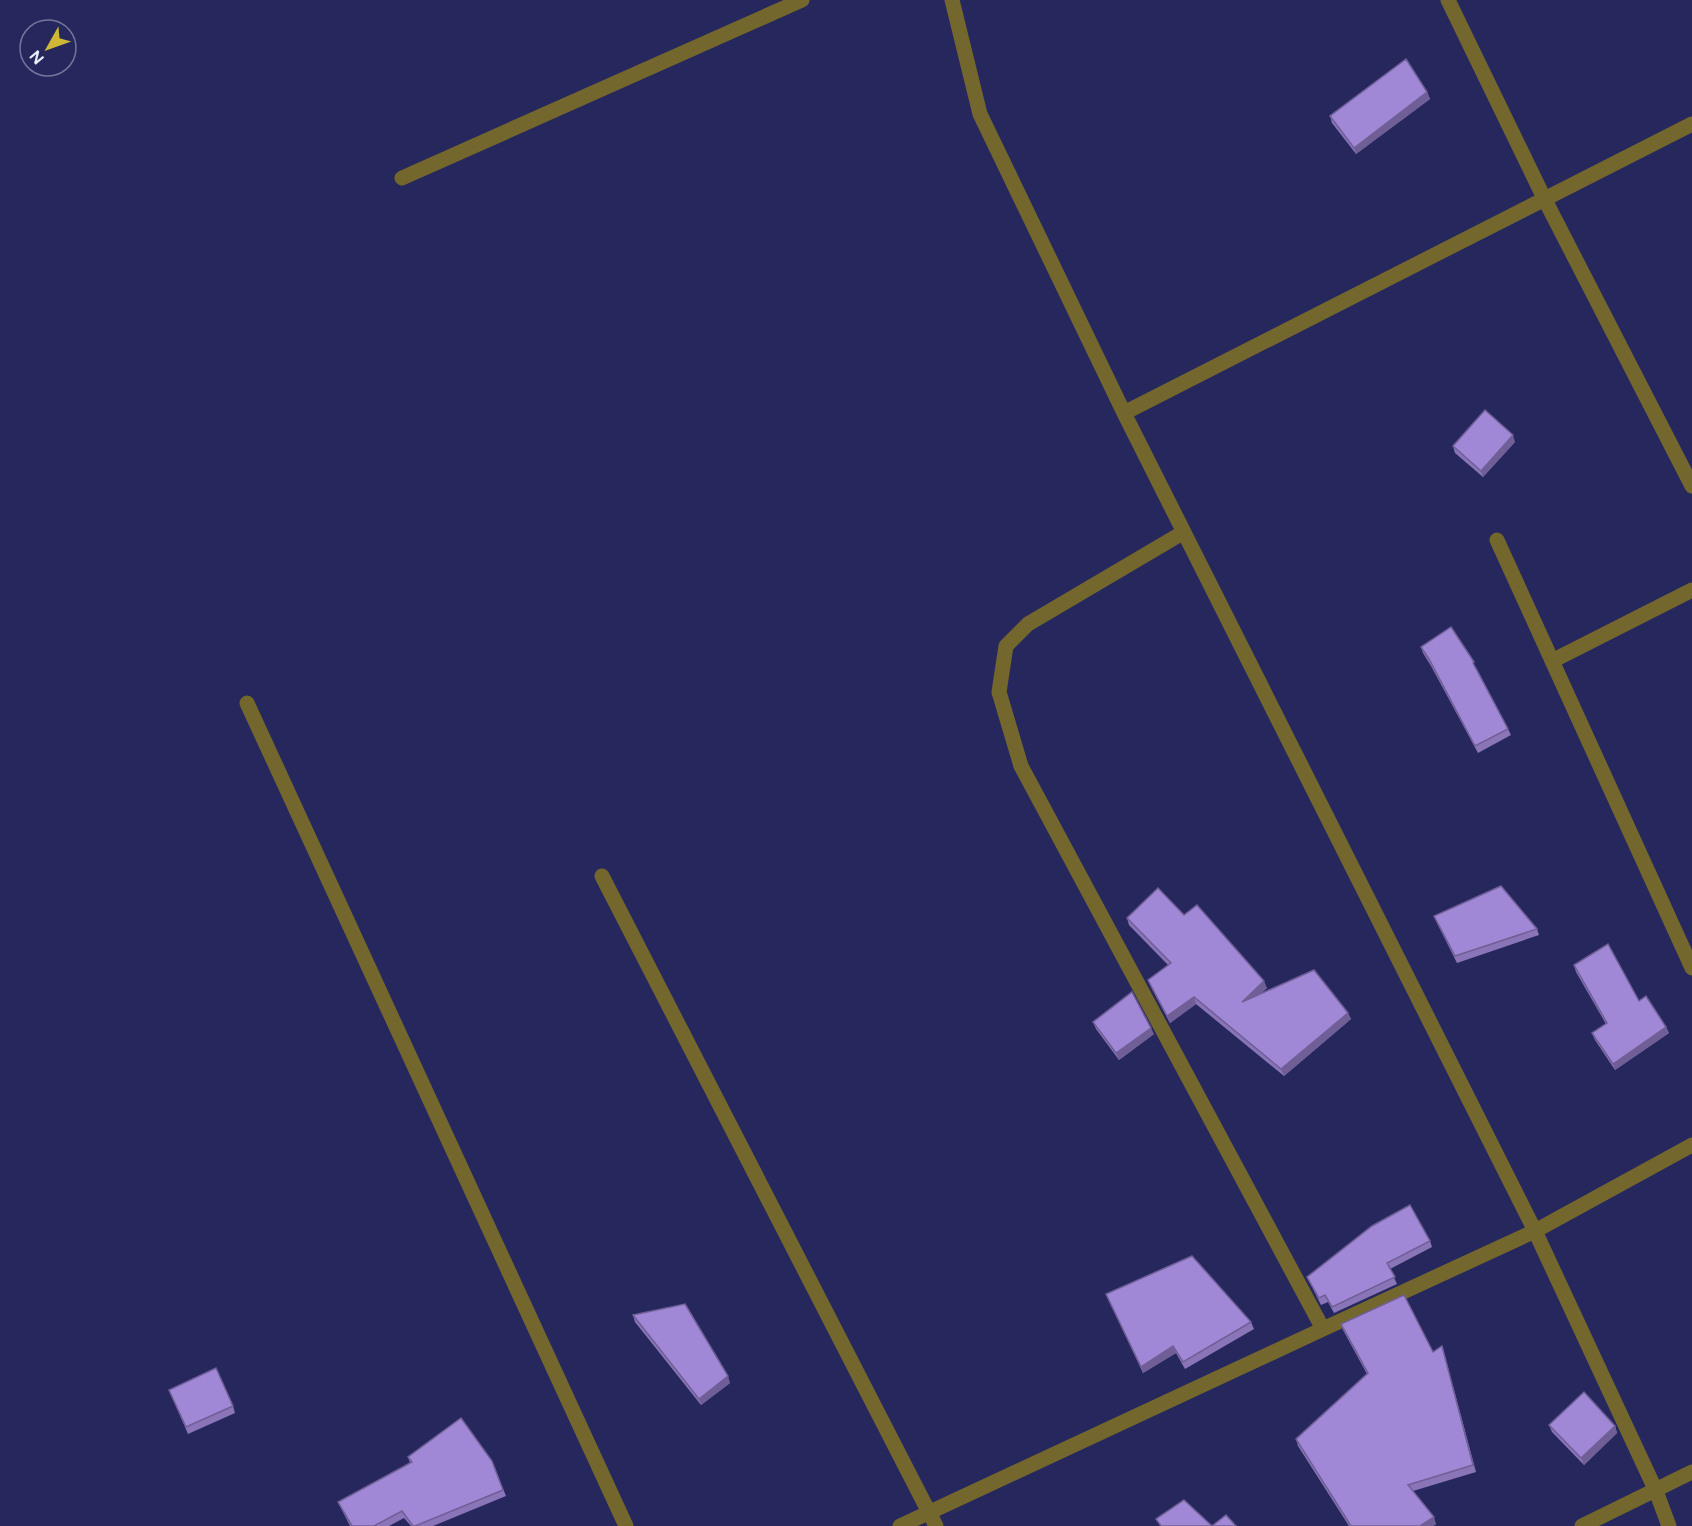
<svg xmlns="http://www.w3.org/2000/svg" width="1692" height="1526" viewBox="0 0 1692 1526" font-family="Figtree,sans-serif">
  <style>
    .lines { fill: none; stroke-linecap: round; stroke-linejoin: round }
    .minor { stroke: #74672d; stroke-width: 15 }
    .wall { fill: #8a75b9 }
    .shaded-wall { fill: #705f96 }
    .building { fill: #a088d7; stroke: #705f96; stroke-width: 1.5 }
  </style>
  <rect width="100%" height="100%" fill="#26285d"/>
  <g class="lines">
    <!-- minor -->
    <path class="minor" d="M952,0L980,114L1124,413L1535,1231L1656,1491L1669,1526
      M1448,0L1544,198L1692,486
      M402,178L802,0
      M1124,413L1692,124
      M1184,532L1028,624L1006,646L999,692L1021,766L1323,1329
      M1497,540L1692,968
      M1552,661L1692,590
      M247,703L626,1526
      M602,876L936,1526
      M900,1526L1323,1329L1535,1231L1692,1145
      M1582,1526L1692,1472"/>
  </g>
  <!-- wall -->
  <path class="wall" d="M1427,92L1430,99L1356,154L1332,123L1330,116Z
    M1515,442L1483,477L1455,453L1453,446Z
    M1421,647L1477,669L1508,729L1511,735L1478,753L1431,666L1423,653Z
    M1184,915L1267,988L1260,994L1348,1013L1351,1019L1284,1076L1196,1004L1170,1023L1151,987L1148,980L1168,965L1129,925L1127,918Z
    M1434,916L1537,929L1539,935L1457,963L1437,923Z
    M1574,965L1639,1001L1666,1027L1669,1033L1615,1070L1595,1040L1592,1033L1606,1024L1576,972Z
    M1093,1022L1154,1034L1119,1060L1096,1029Z
    M1430,1241L1432,1247L1390,1269L1397,1284L1334,1313L1328,1302L1321,1305L1307,1277Z
    M1106,1294L1251,1322L1254,1329L1185,1369L1176,1353L1143,1373Z
    M633,1315L730,1383L701,1405L635,1322Z
    M1341,1324L1433,1352L1444,1353L1476,1472L1413,1491L1436,1524L1433,1526H1349L1298,1446L1296,1439L1367,1374L1343,1330Z
    M169,1390L233,1406L235,1413L188,1434Z
    M1549,1425L1615,1426L1617,1433L1584,1465L1552,1432Z
    M408,1457L492,1461L506,1496L433,1526H411L404,1518L389,1526H350L338,1502L410,1463Z"/>
  <!-- shaded-wall -->
  <path class="shaded-wall" d="M1427,92L1430,99L1356,154L1354,148Z
    M1513,435L1515,442L1483,477L1481,471Z
    M1264,981L1267,988L1244,1009L1242,1002Z
    M1194,997L1196,1004L1170,1023L1167,1016Z
    M1348,1013L1351,1019L1284,1076L1281,1069Z
    M1666,1027L1669,1033L1615,1070L1613,1064Z
    M1151,1028L1154,1034L1119,1060L1116,1053Z
    M1173,1346L1176,1353L1143,1373L1141,1367Z
    M1442,1346L1444,1353L1476,1472L1473,1465Z
    M728,1376L730,1383L701,1405L699,1399Z
    M1615,1426L1617,1433L1584,1465L1581,1458Z
    M1434,1517L1436,1524L1433,1526H1420Z"/>
  <!-- building -->
  <path class="building" d="M1406,59L1427,92L1354,148L1330,116Z
    M1485,410L1513,435L1481,471L1453,446Z
    M1451,627L1474,662L1473,663L1508,729L1475,746L1429,659L1421,647Z
    M1501,886L1537,929L1455,956L1434,916Z
    M1158,888L1184,915L1197,905L1264,981L1242,1002L1314,970L1348,1013L1281,1069L1194,997L1167,1016L1148,980L1171,963L1127,918Z
    M1608,944L1639,1001L1646,996L1666,1027L1613,1064L1592,1033L1607,1023L1574,965Z
    M1132,992L1151,1028L1116,1053L1093,1022Z
    M1410,1205L1430,1241L1387,1263L1395,1277L1332,1307L1325,1295L1319,1298L1307,1277L1372,1226Z
    M1192,1256L1251,1322L1183,1362L1173,1346L1141,1367L1106,1294Z
    M1404,1295L1433,1352L1442,1346L1473,1465L1408,1485L1434,1517L1420,1526H1351L1296,1439L1368,1373L1341,1324Z
    M685,1304L728,1376L699,1399L633,1315Z
    M216,1368L233,1406L186,1427L169,1390Z
    M1584,1392L1615,1426L1581,1458L1549,1425Z
    M461,1418L492,1461L503,1490L415,1526H413L402,1511L374,1526H352L338,1502L412,1462L408,1457Z
    M1184,1500L1212,1526L1226,1515L1236,1526H1161L1156,1519Z"/>
  <!-- north arrow -->
  <g transform="translate(48 48) rotate(230)"><circle r="28" fill="#26285d" stroke="#74779c" stroke-width="1.5"/>
  <path d="M0-4.5L10 22L0 15L-10 22Z" fill="#d1b736"/>
  <text y="-9" font-size="16" font-weight="bold" text-anchor="middle" fill="#eaedfa">N</text>
  </g>
</svg>
